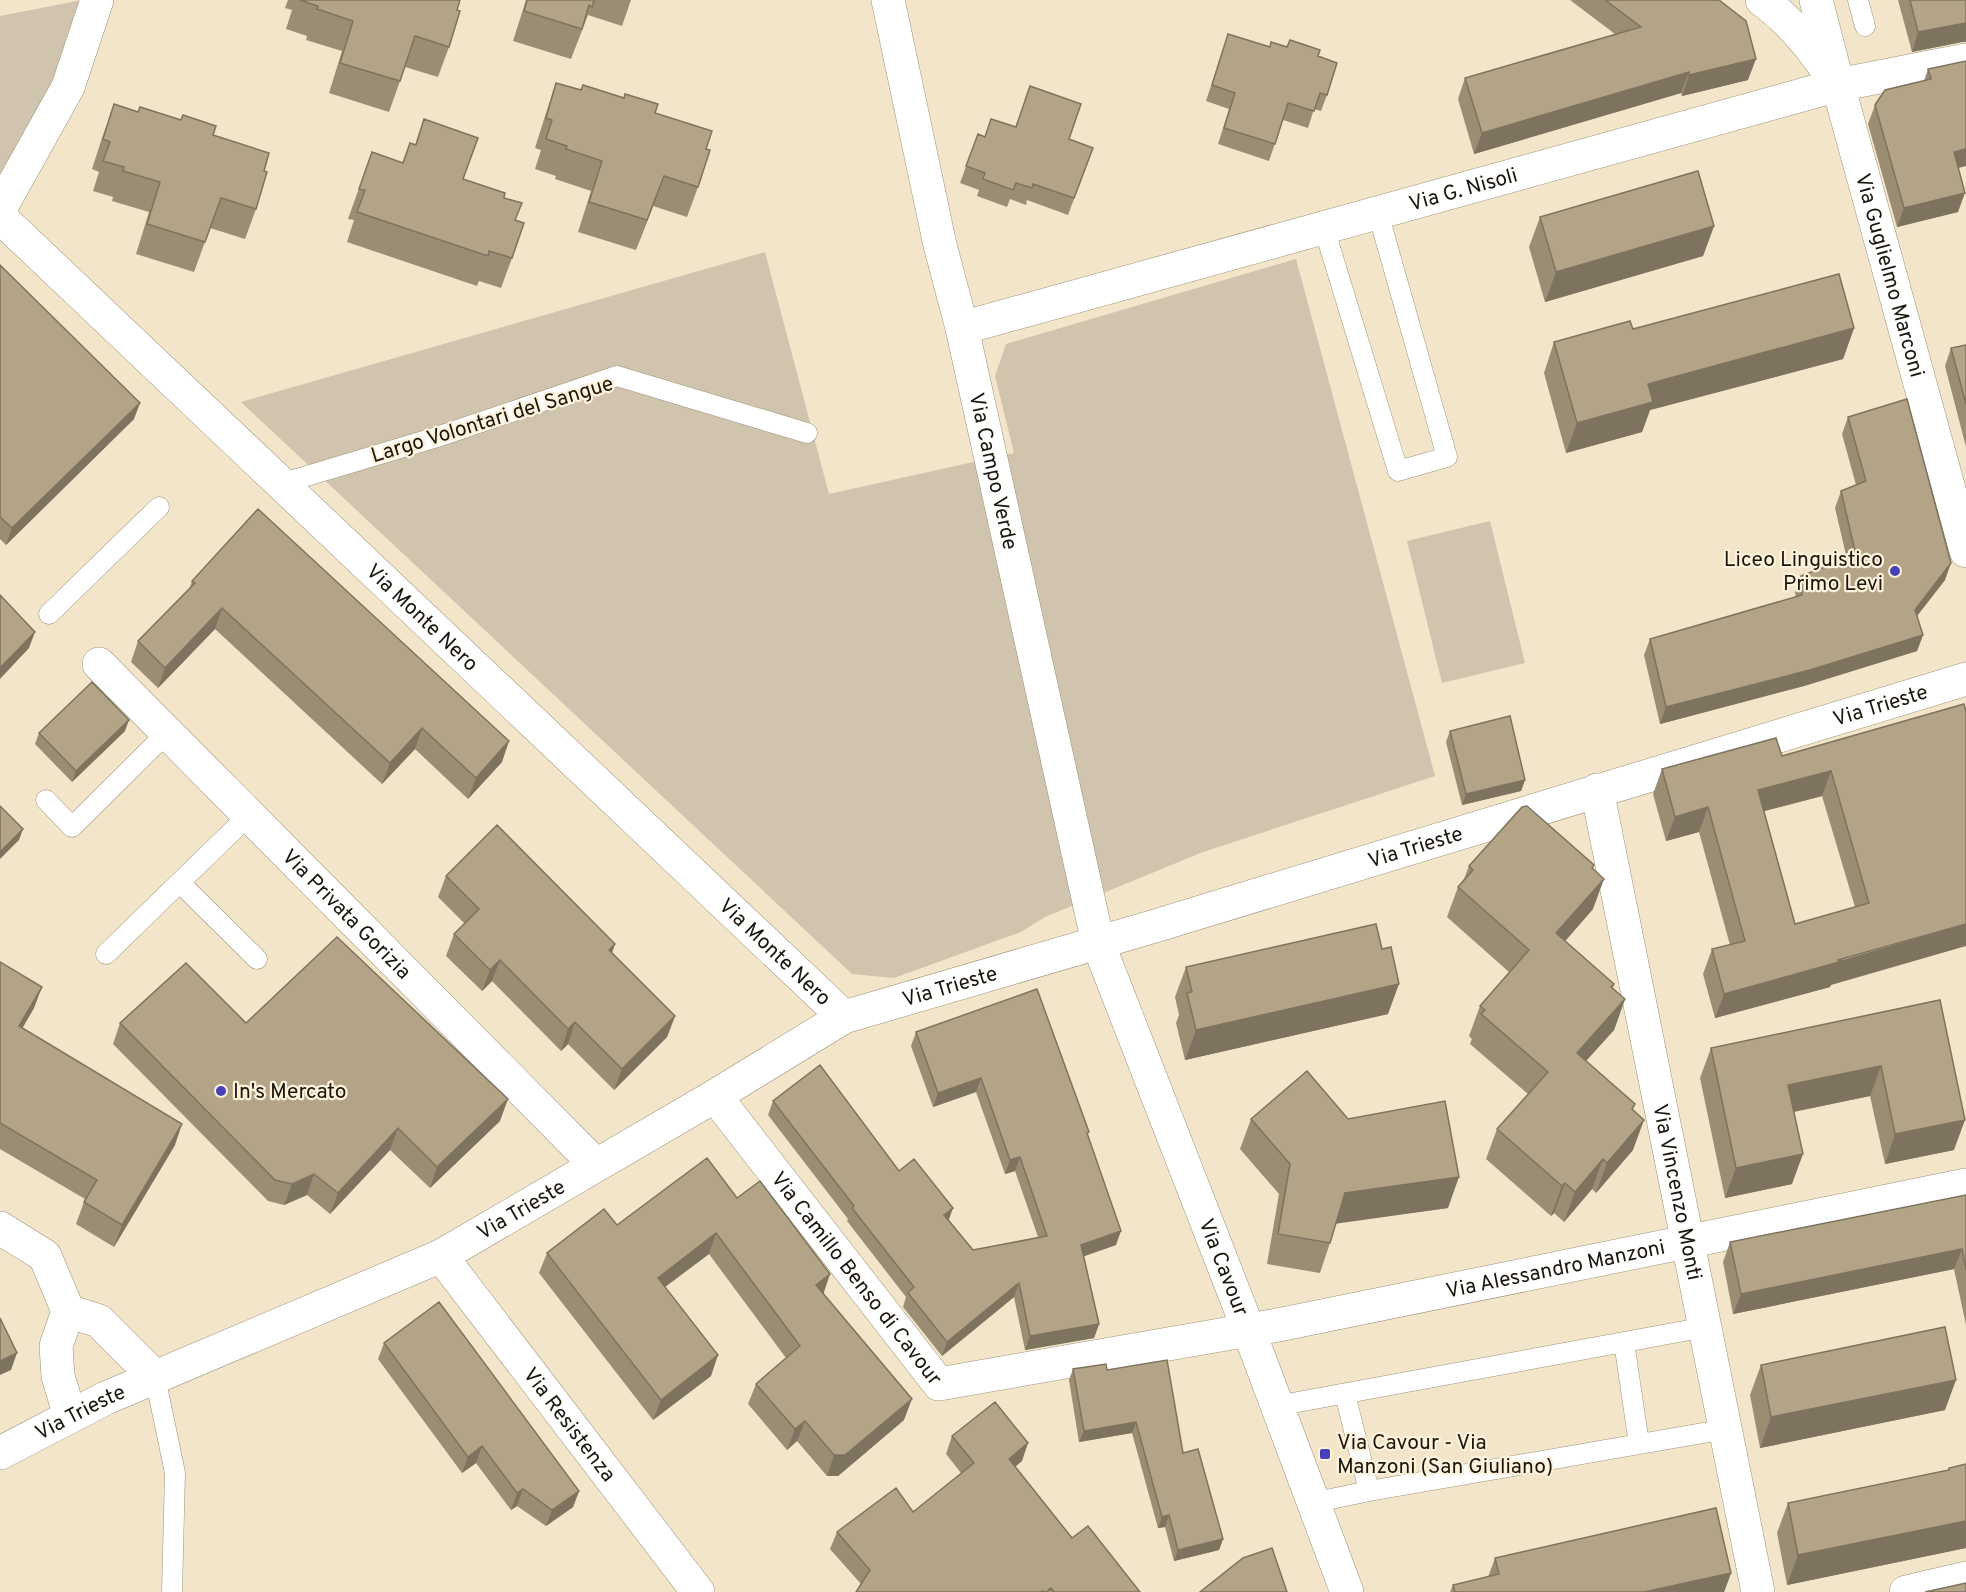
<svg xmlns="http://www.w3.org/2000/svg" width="1966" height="1592" viewBox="0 0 1966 1592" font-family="Overpass,sans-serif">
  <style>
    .green { fill: #d0c4af }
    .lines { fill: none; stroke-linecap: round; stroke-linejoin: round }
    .service-casing { stroke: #9f9278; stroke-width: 21 }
    .minor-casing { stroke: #9f9278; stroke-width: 34 }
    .service { stroke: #fff; stroke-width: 20 }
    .minor { stroke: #fff; stroke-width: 33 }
    .wall { fill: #9b8d74; fill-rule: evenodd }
    .shaded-wall { fill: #7e735e }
    .building { fill: #b4a487; stroke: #7e735e; stroke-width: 1.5; fill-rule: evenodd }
    .poi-dot { fill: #4741b7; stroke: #fef2dc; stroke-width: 2 }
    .labels { text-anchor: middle; stroke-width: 4.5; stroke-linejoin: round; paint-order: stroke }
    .street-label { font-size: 21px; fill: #1b160c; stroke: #fef2dc }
    .poi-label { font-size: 21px; fill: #1b160c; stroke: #fef2dc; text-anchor: start }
  </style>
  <rect width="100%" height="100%" fill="#f3e5c9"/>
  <!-- green -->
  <path class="green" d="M82,0H97L0,180V16Z
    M765,252L829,494L1014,453L995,376L1006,344L1296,259L1435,776L1203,852L1045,917L1021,932L894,978L852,974L241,402Z
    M1490,521L1525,663L1442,683L1407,541Z"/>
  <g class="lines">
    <!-- service casing -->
    <g class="service-casing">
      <path id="service" d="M1858,0L1865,26
        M1324,228L1398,471L1447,457L1378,213
        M280,484L437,437L617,376L807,433
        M49,614L159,507
        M46,800L72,827L167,733
        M180,883L257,959
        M106,954L249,815
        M1624,1342L1639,1444
        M155,1377L175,1473L172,1592
        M1345,1394L1369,1491
        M1276,1406L1706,1327
        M1312,1503L1369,1491L1726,1429"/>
    </g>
    <!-- minor casing -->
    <g class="minor-casing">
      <g id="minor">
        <path id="s1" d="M888,0L940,245L962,328L1098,943L1249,1331L1347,1592"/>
        <path d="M1762,0C1790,20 1811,46 1830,74"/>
        <path id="s2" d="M1816,0L1838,85L1966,551"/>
        <path d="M0,209L68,87L97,0"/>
        <path id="s3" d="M0,217L844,1017"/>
        <path id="s4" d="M962,328L1838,85L1966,60"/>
        <path id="s5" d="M99,664L596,1165"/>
        <path id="s6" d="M1597,790L1758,1592"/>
        <path id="s7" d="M715,1096L939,1384L1278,1325L1966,1185"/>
        <path d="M0,1228L45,1256L68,1311"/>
        <path id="s8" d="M441,1256L698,1592"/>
        <path d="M68,1311L99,1321L155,1377"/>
        <path d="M68,1311L56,1346L58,1376L70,1416"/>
        <path id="s9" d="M0,1453L106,1398L441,1256L715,1096L844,1017L1155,926L1966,679"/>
        <path d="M1906,1592L1966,1578"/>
      </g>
    </g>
    <!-- service -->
    <use href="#service" class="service"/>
    <!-- minor -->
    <use href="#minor" class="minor"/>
  </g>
  <!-- wall -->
  <path class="wall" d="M288,0H460L457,10L449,47L438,77L405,67L389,112L329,93L342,51L306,40L307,36L286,29L292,10L285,8Z
    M526,0H631L622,26L588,15L571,59L513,41Z
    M1570,0H1719L1748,80L1682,96L1681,93L1474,154L1458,99L1465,78L1615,34Z
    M1898,0H1966V42H1962L1912,52Z
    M1228,34L1269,47H1287L1318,56L1327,95L1321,111L1314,109L1308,128L1283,120L1269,161L1218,144L1229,109L1206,101Z
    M1928,69L1959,168L1958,212L1897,227L1868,124L1875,105L1924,81Z
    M556,83L655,113L706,149L698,187L687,217L653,206L636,250L578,232L591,191L555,179L556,176L535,169L541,150L535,148L546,113Z
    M114,104L213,135L264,171L256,209L245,239L210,228L194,272L136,254L149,212L112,201L113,197L93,191L99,172L92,169L103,135Z
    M424,119L463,179L504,198L515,220L512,258L501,288L479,281L477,286L347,242L354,220L348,219L372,152L403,163L415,145Z
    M1016,127L1069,139L1093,148L1068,215L1027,200L1026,205L1010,199L1007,207L977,196L979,190L960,183L978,134L984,137Z
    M1540,217L1714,226L1703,256L1545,302L1529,247Z
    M0,265L134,419L6,545L0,539Z
    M1854,328L1843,359L1650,410L1642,432L1566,453L1544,373L1554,342L1633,329Z
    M1966,345V447L1945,366L1951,348Z
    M1848,417L1945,580L1917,616L1923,635L1917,651L1804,686L1660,724L1644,655L1650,639L1796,597L1795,593L1801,576L1847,559L1835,508L1841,491L1856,485L1842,434Z
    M192,581L502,762L468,799L415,749L382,784L215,629L158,688L131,662L138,641L189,590Z
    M1964,704L1830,987L1715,1018L1703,974L1712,949L1730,945L1699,832L1666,841L1653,794L1662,769L1782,756ZM1822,796L1855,907L1795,924L1764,811Z
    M125,731L72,782L35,744L39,733Z
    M1450,731L1525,780L1521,791L1462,805L1446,742Z
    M1469,866L1593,869V909L1565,941L1614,984L1613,988L1625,999L1614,1030L1586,1061L1633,1110V1150L1596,1193L1592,1189L1564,1222L1554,1213L1551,1216L1486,1159L1497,1129L1528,1094L1470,1044L1472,1039L1469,1036L1480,1006L1509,972L1447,917L1458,887L1464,879Z
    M446,876L615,944L612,953L675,1016L667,1037L614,1090L568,1044L561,1051L492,981L482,991L446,956L454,934L465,924L438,897Z
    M0,962L34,1008L22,1028L175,1145L114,1247L76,1224L85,1199L0,1149Z
    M1186,967L1388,1014L1185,1060L1176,1023L1179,1015L1175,997Z
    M1940,1000L1954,1150L1885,1164L1870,1096L1794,1112L1792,1184L1725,1198L1700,1078L1711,1048Z
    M120,1023H246L500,1121L430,1188L390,1150L330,1214L307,1195L284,1205L268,1201L113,1044Z
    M916,1032L1088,1135L1116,1245L1084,1256L1099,1324L1094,1338L1025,1350L1014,1297L942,1356L903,1307L906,1297L847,1221L848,1219L768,1115L773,1101L899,1171L949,1220L973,1250L1038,1237L1015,1171L1005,1174L976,1092L933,1107L911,1046Z
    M1251,1119H1348L1448,1208L1336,1223L1330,1243L1320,1273L1267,1264L1279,1194L1240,1149Z
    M1966,1195V1325L1954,1269L1733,1314L1723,1262L1730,1242Z
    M737,1198L823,1294L904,1420L838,1476H827L797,1441L787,1450L748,1404L756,1384L786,1358L709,1254L665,1287L711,1376L653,1420L539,1273L547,1253L617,1225Z
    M384,1343L579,1491L573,1507L546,1526L517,1506L511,1510L476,1463L462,1473L378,1359Z
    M1761,1365L1945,1410L1760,1448L1750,1395Z
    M1073,1369L1183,1453L1223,1539L1219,1550L1174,1561L1165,1527L1158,1528L1132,1433L1079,1442L1069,1380Z
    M952,1436L1022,1461L1015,1467L1072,1538L1140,1592H856L861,1584L830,1549L837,1532L913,1512L961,1473L946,1454Z
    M1966,1464V1548L1787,1585L1777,1533L1788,1503L1948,1470L1949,1468Z
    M1495,1558L1731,1573L1724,1592H1450L1453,1585L1488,1577Z"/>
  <!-- shaded-wall -->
  <path class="shaded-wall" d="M1966,23V42H1962L1912,52L1918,32Z
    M1756,59L1748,80L1682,96L1689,75Z
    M1689,72L1681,93L1474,154L1482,133Z
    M1966,149V166L1947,171L1954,152Z
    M664,176L653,206L636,250L647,220Z
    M1965,193L1958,212L1897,227L1904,208Z
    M1714,226L1703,256L1545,302L1556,272Z
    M1854,328L1843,359L1650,410L1642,432L1566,453L1577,423L1648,384Z
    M140,403L134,419L6,545L12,528Z
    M1951,563L1945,580L1909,626L1915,610Z
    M222,608L215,629L158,688L165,668Z
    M35,632L29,648L0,679V668Z
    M1923,635L1917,651L1804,686L1660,724L1666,707Z
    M129,720L125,731L72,782L76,771Z
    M422,728L415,749L382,784L390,763Z
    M509,741L502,762L468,799L476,778Z
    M1831,771L1822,796L1749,815L1758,790Z
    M1525,780L1521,791L1462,805L1466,794Z
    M1708,807L1699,832L1666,841L1675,817Z
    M23,829L19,840L0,859V852Z
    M1604,879L1593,909L1546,963L1556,933Z
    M1966,924V946L1831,985L1830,987L1715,1018L1724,994Z
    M615,944L607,966L609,950Z
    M500,960L492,981L482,991L490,970Z
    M1399,984L1388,1014L1185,1060L1196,1030Z
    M42,987L34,1008L11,1048L19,1026Z
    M1625,999L1614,1030L1566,1083L1577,1053Z
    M675,1016L667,1037L614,1090L622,1069Z
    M575,1022L568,1044L561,1051L568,1029Z
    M1881,1066L1870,1096L1777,1115L1788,1085Z
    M981,1078L976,1092L933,1107L938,1093Z
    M508,1099L500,1121L430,1188L437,1167Z
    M1644,1120L1633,1150L1596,1193L1607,1163Z
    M1965,1120L1954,1150L1885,1164L1895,1134Z
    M182,1124L175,1145L114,1247L122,1225Z
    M398,1128L390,1150L330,1214L338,1193Z
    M1803,1154L1792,1184L1725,1198L1736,1168Z
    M1020,1157L1015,1171L1005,1174L1010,1160Z
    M1603,1159L1592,1189L1564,1222L1575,1192Z
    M314,1174L307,1195L284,1205L292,1184Z
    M1459,1177L1448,1208L1334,1224L1345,1193Z
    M1565,1183L1554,1213L1551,1216L1562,1186Z
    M953,1208L948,1222L944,1215Z
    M1121,1231L1116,1245L1076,1259L1081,1245Z
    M716,1233L709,1254L650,1298L658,1278Z
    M1962,1249L1954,1269L1733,1314L1741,1294Z
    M830,1274L823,1295L816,1285Z
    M1019,1283L1014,1297L942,1356L947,1342Z
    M1099,1324L1094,1338L1025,1350L1030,1336Z
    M17,1353L11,1370L0,1375V1361Z
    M718,1355L711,1376L653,1420L661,1400Z
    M1956,1380L1945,1410L1760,1448L1771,1417Z
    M912,1399L904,1420L838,1476H827L834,1455Z
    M805,1421L797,1441L787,1450L795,1429Z
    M1136,1422L1132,1433L1079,1442L1084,1431Z
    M1028,1443L1022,1461L1002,1476L1009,1459Z
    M482,1446L476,1463L462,1473L468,1457Z
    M523,1489L517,1506L511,1510L517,1493Z
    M579,1491L573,1507L546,1526L552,1510Z
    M1169,1515L1165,1527L1158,1528L1162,1517Z
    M1966,1521V1548L1787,1585L1798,1555Z
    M1223,1539L1219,1550L1174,1561L1178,1550Z
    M1731,1573L1724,1592H1644Z"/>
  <!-- building -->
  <path class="building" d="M300,0H460L457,10L460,11L449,47L415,36L400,81L340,63L353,21L317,9L318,6Z
    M527,0H594L592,7L589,5L582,29L524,11Z
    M1605,0H1719L1746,21L1756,59L1689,75V72L1482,133L1465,78L1641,27Z
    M1910,0H1966V23L1918,32Z
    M1228,34L1270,47L1271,42L1287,47L1290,40L1320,50L1318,56L1337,63L1327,95L1320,93L1314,111L1288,103L1275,144L1224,128L1235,93L1212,85Z
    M1966,61V149L1954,152L1965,193L1904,208L1875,105L1885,90L1931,79L1928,69Z
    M556,83L581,90L583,85L624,98L625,94L658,104L655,113L712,131L706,149L710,150L698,187L664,176L647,220L589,202L602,161L566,149L567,146L546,139L552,120L546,118Z
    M1030,86L1081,104L1069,139L1093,148L1074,198L1033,184L1032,188L1016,183L1013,190L983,179L985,173L966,166L978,134L985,137L991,119L1016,127Z
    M114,104L138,112L140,107L181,120L183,115L216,126L213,135L269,153L264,171L267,172L256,209L221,198L205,242L147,224L160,182L123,171L124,167L103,161L110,142L103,139Z
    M424,119L478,138L463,179L505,193L504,198L522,203L515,220L524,223L512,258L489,251L488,256L357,212L365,190L359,189L372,152L403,163L410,143L416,145Z
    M1698,171L1714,226L1556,272L1540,217Z
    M0,265L140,403L12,528L0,517Z
    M1839,274L1854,328L1648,384L1653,402L1577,423L1554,342L1630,321L1633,329Z
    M1966,345V404L1951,348Z
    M1907,399L1951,563L1915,610L1923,635L1810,670L1666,707L1650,639L1802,595L1801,576L1856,555L1841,491L1866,481L1848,417Z
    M258,509L509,741L476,778L422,728L390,763L222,608L165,668L138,641L195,583L192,581Z
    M0,595L35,632L0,668Z
    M92,682L129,720L76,771L39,733Z
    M1964,704L1966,711V924L1838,960L1839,962L1724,994L1712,949L1745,941L1708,807L1675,817L1662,769L1776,738L1782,756ZM1831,771L1869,903L1795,924L1758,790Z
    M1510,716L1525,780L1466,794L1450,731Z
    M0,806L23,829L0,852Z
    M1527,806L1594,865L1592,868L1604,879L1556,933L1614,984L1611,987L1625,999L1577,1053L1635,1104L1632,1109L1644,1120L1607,1163L1603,1159L1575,1192L1565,1183L1562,1186L1497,1129L1548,1072L1481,1014L1485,1010L1480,1006L1529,950L1458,887L1473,870L1469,866L1522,807Z
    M497,825L615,944L609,950L675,1016L622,1069L575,1022L568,1029L500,960L490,970L454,934L479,909L446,876Z
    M1376,924L1382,949L1391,947L1399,984L1196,1030L1187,993L1192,992L1186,967Z
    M337,937L508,1099L437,1167L398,1128L338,1193L314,1174L292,1184L275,1180L120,1023L186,963L246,1023Z
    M0,962L42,987L19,1026L182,1124L122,1225L84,1202L97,1180L0,1123Z
    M1037,989L1089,1132L1087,1133L1121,1231L1081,1245L1099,1324L1030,1336L1019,1283L947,1342L908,1293L914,1287L852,1208L854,1206L773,1101L820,1065L899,1171L914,1159L953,1208L944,1215L973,1250L1047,1236L1020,1157L1010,1160L981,1078L938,1093L916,1032Z
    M1940,1000L1965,1120L1895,1134L1881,1066L1788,1085L1803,1154L1736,1168L1711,1048Z
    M1307,1071L1348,1119L1445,1101L1459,1177L1345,1193L1330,1243L1278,1234L1290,1164L1251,1119Z
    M707,1158L737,1198L760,1181L830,1274L816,1285L912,1399L845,1455H834L805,1421L795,1429L756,1384L800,1346L716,1233L658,1278L718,1355L661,1400L547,1253L604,1209L617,1225Z
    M1966,1195V1270L1962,1249L1741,1294L1730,1242Z
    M439,1302L579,1491L552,1510L523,1489L517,1493L482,1446L468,1457L384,1343Z
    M0,1318L17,1353L0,1361Z
    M1945,1327L1956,1380L1771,1417L1761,1365Z
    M1167,1360L1183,1453L1198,1449L1223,1539L1178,1550L1169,1515L1162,1517L1136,1422L1084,1431L1073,1369L1106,1364L1107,1370Z
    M995,1402L1028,1443L1009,1459L1072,1538L1088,1526L1140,1592H1054L1051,1588L1046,1592L1042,1591L1041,1592H856L870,1570L837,1532L896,1488L913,1512L974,1463L952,1436Z
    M1966,1464V1521L1798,1555L1788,1503L1949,1470V1468Z
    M1716,1508L1731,1573L1644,1592H1455L1453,1585L1499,1574L1495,1558Z
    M1272,1548L1287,1592H1200L1243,1558Z
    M1966,1583V1592H1925Z"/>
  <!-- markers -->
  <g class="poi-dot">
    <circle cx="1895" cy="571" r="6"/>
    <circle cx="221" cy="1091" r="6"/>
    <rect x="1319" y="1448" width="12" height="12" rx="3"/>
  </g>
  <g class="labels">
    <!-- street labels -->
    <g class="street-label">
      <text dy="7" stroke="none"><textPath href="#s4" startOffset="520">Via G. Nisoli</textPath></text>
      <text dy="7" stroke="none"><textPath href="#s2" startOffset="285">Via Guglielmo Marconi</textPath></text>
      <text transform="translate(492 419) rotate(-17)" y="7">Largo Volontari del Sangue</text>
      <text dy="7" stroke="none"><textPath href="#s1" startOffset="483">Via Campo Verde</textPath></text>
      <text dy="7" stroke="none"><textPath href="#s3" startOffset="582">Via Monte Nero</textPath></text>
      <text dy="7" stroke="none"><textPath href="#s9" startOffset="2034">Via Trieste</textPath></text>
      <text dy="7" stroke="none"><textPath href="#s9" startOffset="1548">Via Trieste</textPath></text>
      <text dy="7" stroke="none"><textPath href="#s5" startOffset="352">Via Privata Gorizia</textPath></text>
      <text dy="7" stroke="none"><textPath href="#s3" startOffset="1068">Via Monte Nero</textPath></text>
      <text dy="7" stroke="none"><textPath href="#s9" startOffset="1062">Via Trieste</textPath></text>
      <text dy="7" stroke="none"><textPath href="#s6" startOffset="410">Via Vincenzo Monti</textPath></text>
      <text dy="7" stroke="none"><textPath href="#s9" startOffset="576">Via Trieste</textPath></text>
      <text dy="7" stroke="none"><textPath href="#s1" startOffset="1314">Via Cavour</textPath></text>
      <text dy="7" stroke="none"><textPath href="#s7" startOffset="992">Via Alessandro Manzoni</textPath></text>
      <text dy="7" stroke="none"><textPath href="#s7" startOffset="231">Via Camillo Benso di Cavour</textPath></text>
      <text dy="7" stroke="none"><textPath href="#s9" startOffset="90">Via Trieste</textPath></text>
      <text dy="7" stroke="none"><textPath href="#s8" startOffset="212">Via Resistenza</textPath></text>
    </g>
    <!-- poi labels -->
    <g class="poi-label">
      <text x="1883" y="566" text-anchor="end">Liceo Linguistico<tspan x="1883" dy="24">Primo Levi</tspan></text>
      <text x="233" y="1098">In's Mercato</text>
      <text x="1337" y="1449">Via Cavour - Via<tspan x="1337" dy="24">Manzoni (San Giuliano)</tspan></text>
    </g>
  </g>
</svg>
